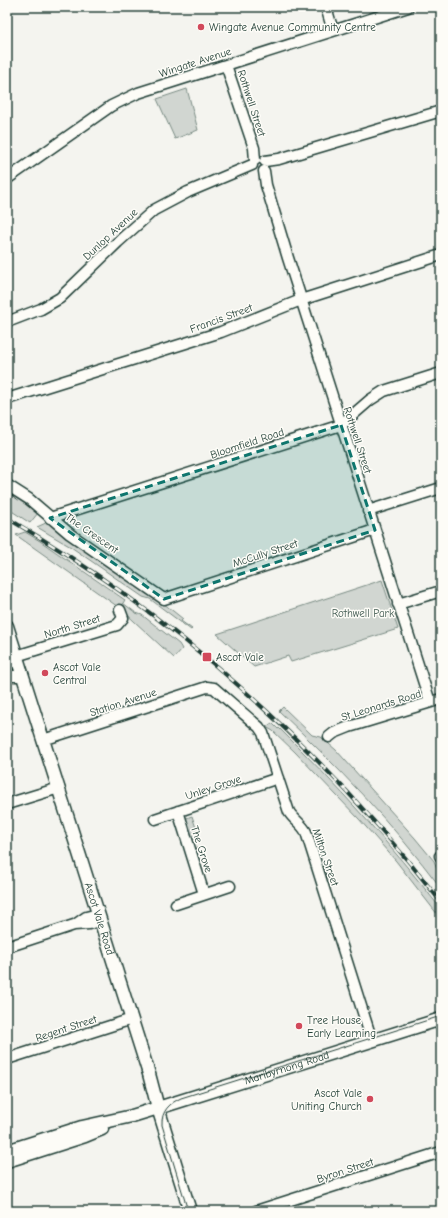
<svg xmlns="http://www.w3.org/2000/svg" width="448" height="1218" viewBox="0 0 448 1218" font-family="'Comic Neue',sans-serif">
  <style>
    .green { fill: #d1d6d1; stroke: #788a82 }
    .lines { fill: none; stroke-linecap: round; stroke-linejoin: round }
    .minor-casing { stroke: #1f3d34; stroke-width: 13 }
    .major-casing { stroke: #1f3d34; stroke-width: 15 }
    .minor { stroke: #fdfcf7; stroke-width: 10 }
    .major { stroke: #fdfcf7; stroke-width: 12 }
    .tram { stroke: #1f3d34; stroke-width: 1 }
    .rail-casing { stroke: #1f3d34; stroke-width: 4 }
    .rail { stroke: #fdfcf7; stroke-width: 2.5; stroke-dasharray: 8; stroke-linecap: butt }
    .marked { fill: #0f766e; fill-opacity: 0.2; stroke: #0f766e; stroke-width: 3; stroke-dasharray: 8 5; stroke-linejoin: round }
    .poi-dot { fill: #d1495b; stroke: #fdfcf7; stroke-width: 1.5 }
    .labels { text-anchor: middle; stroke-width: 3; stroke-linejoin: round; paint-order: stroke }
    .poi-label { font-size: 11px; fill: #1f3d34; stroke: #fdfcf7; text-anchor: start }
    .street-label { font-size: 11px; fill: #1f3d34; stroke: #fdfcf7 }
    .park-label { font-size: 11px; fill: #435c53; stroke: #fdfcf7 }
  </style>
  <rect width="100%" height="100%" fill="#f4f4ef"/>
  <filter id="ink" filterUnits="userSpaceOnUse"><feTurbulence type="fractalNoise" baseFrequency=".025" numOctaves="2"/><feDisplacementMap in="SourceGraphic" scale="8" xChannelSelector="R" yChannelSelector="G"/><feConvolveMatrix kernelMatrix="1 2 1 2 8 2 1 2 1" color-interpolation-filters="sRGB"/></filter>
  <g filter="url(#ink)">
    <!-- green -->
    <path class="green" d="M187,89L198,130L175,139L157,99Z
      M7,492L38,513L30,523L7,508Z
      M48,522L158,599L183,619L181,621L192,629L191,630L150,599L143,597L71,547L37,527Z
      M25,532L40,541L125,600L123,603L136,613L142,615L179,644L182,649L174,658L121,609L16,535Z
      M382,580L398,629L291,662L288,656L254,667L217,634Z
      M283,707L312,735L321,737L336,750L415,838L434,861L441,878V888C393,824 337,766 279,711Z
      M272,723L278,729L279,728C337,785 391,845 441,909V919L396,861L359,819L295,752L273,731L266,727Z
      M192,816L199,837L190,840L184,819Z"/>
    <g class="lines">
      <!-- minor casing -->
      <g class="minor-casing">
        <path id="minor" d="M326,7L333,31
          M226,65L254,148L255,160
          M265,161L279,159L441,111
          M264,171L266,185L288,258L430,702
          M7,179L111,106L138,93L408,7
          M7,322L41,309L60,298L118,242L154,210L188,192L252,165
          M7,399L221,332L301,300L441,255
          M7,485L29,499L70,534L164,599L375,530
          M368,511L441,488
          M50,518L341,425L370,400L384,391L441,373
          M398,604L441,591
          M16,656L117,625L123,618L120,610
          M7,665L17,659
          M7,676H23
          M329,737L334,733L349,727L441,699
          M43,740L207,687L214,688L259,727L263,733L289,812C294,820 302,824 306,832L372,1041
          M7,804L59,788
          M178,811L204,894
          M155,819L278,778
          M440,856H441
          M176,904L230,886
          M76,924L86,917L98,914
          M7,947L74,925L89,924L100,920
          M7,1059L132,1019
          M256,1211L441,1152"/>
      </g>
      <!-- major casing -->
      <g class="major-casing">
        <g id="major">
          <path id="s1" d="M7,626L149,1074L158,1108L190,1211"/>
          <path id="s2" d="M7,1151L82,1127L132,1116L158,1108L441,1019"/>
          <path d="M7,1161L85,1136L102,1129"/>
        </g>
      </g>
      <!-- minor -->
      <use href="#minor" class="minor"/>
      <!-- major -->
      <use href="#major" class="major"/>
      <!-- tram -->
      <path class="tram" d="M188,1211L162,1125C161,1111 170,1103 181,1098L441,1016"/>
      <!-- rail casing -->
      <g class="rail-casing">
        <path id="rail" d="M7,518C175,615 322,749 441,902"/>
      </g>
      <!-- rail -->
      <use href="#rail" class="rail"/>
    </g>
  </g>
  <!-- marked area -->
  <path class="marked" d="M341,425L375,530L164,599L50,518Z"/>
  <!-- markers -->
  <g class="poi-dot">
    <circle cx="201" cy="27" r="4"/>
    <rect x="202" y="652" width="10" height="10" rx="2"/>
    <circle cx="45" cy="673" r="4"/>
    <circle cx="299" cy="1026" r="4"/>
    <circle cx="370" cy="1099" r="4"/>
  </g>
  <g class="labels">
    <!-- poi labels -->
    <g class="poi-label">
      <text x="209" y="31">Wingate Avenue Community Centre</text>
      <text x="216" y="661">Ascot Vale</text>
      <text x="53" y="671">Ascot Vale<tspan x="53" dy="13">Central</tspan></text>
      <text x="307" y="1024">Tree House<tspan x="307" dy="13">Early Learning</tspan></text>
      <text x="362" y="1097" text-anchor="end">Ascot Vale<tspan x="362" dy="13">Uniting Church</tspan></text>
    </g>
    <!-- street labels -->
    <g class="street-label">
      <text transform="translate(195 62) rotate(-18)" y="4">Wingate Avenue</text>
      <text transform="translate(252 103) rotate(72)" y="4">Rothwell Street</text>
      <text transform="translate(110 234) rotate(-43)" y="4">Dunlop Avenue</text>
      <text transform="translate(221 318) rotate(-20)" y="4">Francis Street</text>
      <text transform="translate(358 440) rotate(72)" y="4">Rothwell Street</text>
      <text transform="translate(247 443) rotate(-18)" y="4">Bloomfield Road</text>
      <text transform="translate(92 533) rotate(35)" y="4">The Crescent</text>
      <text transform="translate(265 553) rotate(-18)" y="4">McCully Street</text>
      <text transform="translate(72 626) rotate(-17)" y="4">North Street</text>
      <text transform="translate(123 702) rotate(-18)" y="4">Station Avenue</text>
      <text transform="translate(381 705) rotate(-17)" y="4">St Leonards Road</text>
      <text transform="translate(213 787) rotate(-18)" y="4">Unley Grove</text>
      <text transform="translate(202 849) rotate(72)" y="4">The Grove</text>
      <text transform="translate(326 857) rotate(71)" y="4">Milton Street</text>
      <text dy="4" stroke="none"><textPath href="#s1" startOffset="307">Ascot Vale Road</textPath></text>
      <text transform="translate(66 1028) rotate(-18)" y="4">Regent Street</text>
      <text dy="4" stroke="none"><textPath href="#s2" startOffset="292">Maribyrnong Road</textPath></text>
      <text transform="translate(345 1170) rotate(-18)" y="4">Byron Street</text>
    </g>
    <!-- park labels -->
    <g class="park-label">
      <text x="363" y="617">Rothwell Park</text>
    </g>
  </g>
  <!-- margin -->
  <rect width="448" height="1218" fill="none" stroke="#fdfcf7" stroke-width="24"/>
  <rect x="12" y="12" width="424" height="1194" fill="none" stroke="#1f3d34" stroke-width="1.5" filter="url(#ink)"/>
</svg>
